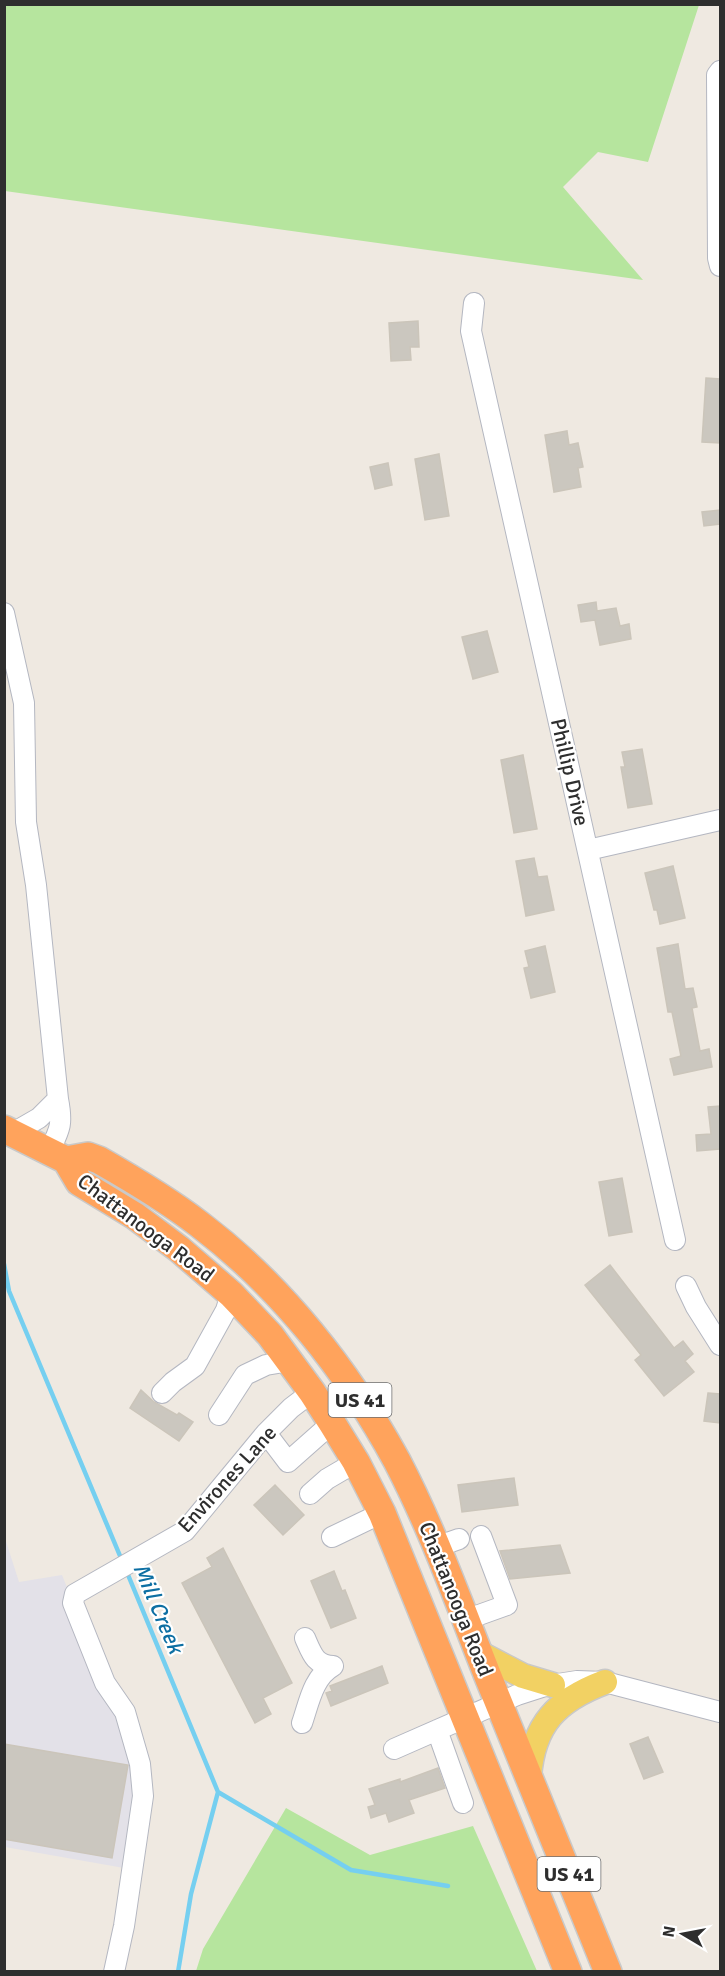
<svg xmlns="http://www.w3.org/2000/svg" width="725" height="1976" viewBox="0 0 725 1976" font-family="Signika,sans-serif">
  <style>
    .industrial { fill: #e3e1e8 }
    .green { fill: #b6e59e }
    .lines { fill: none; stroke-linecap: round; stroke-linejoin: round }
    .stream { stroke: #75cff0; stroke-width: 4.5 }
    .building { fill: #cbc7bf; stroke: #cbc5ba; stroke-width: 1.5 }
    .minor-casing { stroke: #b4b7c1; stroke-width: 22 }
    .major-casing { stroke: #c9c9c9; stroke-width: 27 }
    .highway-casing { stroke: #c9c9c9; stroke-width: 30 }
    .minor { stroke: #fff; stroke-width: 20 }
    .major { stroke: #f2d163; stroke-width: 24 }
    .highway { stroke: #ffa35c; stroke-width: 27 }
    .labels { text-anchor: middle; stroke-width: 4.5; stroke-linejoin: round; paint-order: stroke }
    .shield { fill: #fff; stroke: #6d6d6d; stroke-width: 1.5 }
    .shield-label { font-size: 20px; font-weight: bold; fill: #2e2e2e }
    .street-label { font-size: 21px; fill: #2e2e2e; stroke: #fff }
    .water-label { font-size: 22px; font-style: italic; fill: #0d6fa3; stroke: #fff }
  </style>
  <rect width="100%" height="100%" fill="#efe9e1"/>
  <!-- industrial -->
  <path class="industrial" d="M4,1535L19,1582L62,1575L137,1761L141,1871L5,1847Z"/>
  <!-- green -->
  <path class="green" d="M5,4L699,5L648,162L598,152L563,187L643,280L5,191Z
    M286,1808L370,1855L473,1826L537,1971H196L203,1949Z"/>
  <g class="lines">
    <!-- stream -->
    <path class="stream" d="M4,1264L9,1291L123,1563
      M126,1570L218,1792L191,1894L178,1972
      M218,1792L351,1870L448,1886"/>
  </g>
  <!-- building -->
  <path class="building" d="M418,321L419,347H410L411,360L391,361L389,323Z
    M706,378L720,379V443L702,442Z
    M567,431L569,445L578,443L583,467L578,468L581,487L554,492L545,435Z
    M439,454L449,516L425,520L415,459Z
    M388,463L392,485L375,489L370,467Z
    M720,510V524L704,526L702,512Z
    M596,602L597,611L616,608L620,626L629,624L631,639L600,645L595,620L581,622L578,605Z
    M487,631L498,672L473,679L462,637Z
    M642,749L652,804L628,808L621,767H625L622,752Z
    M523,755L537,829L514,833L501,760Z
    M534,858L538,877L547,876L554,910L526,916L516,861Z
    M673,866L685,918L660,924L657,910H654L645,873Z
    M678,944L685,989L693,988L697,1007L692,1008L700,1051L709,1049L712,1067L674,1075L670,1059L681,1056L672,1012H668L657,948Z
    M545,946L555,992L531,998L524,968L529,967L525,951Z
    M720,1106V1149L697,1151L696,1135L711,1134L708,1107Z
    M622,1178L632,1232L609,1236L599,1182Z
    M610,1265L674,1348L683,1341L693,1354L685,1361L694,1372L664,1396L635,1360L641,1355L585,1285Z
    M141,1390L154,1402L177,1415L179,1413L193,1422L179,1441L130,1408Z
    M708,1393L720,1394V1423L704,1421Z
    M514,1478L518,1505L462,1512L458,1485Z
    M275,1485L304,1515L283,1535L254,1505Z
    M560,1545L570,1573L510,1579L500,1551Z
    M223,1548L292,1683L263,1698L271,1714L255,1723L182,1583L212,1567L207,1558Z
    M334,1571L342,1591L345,1590L356,1618L331,1628L311,1581Z
    M382,1666L388,1683L331,1706L326,1693L332,1691L330,1686Z
    M648,1737L663,1772L644,1779L630,1744Z
    M4,1744L128,1765L112,1858L4,1839Z
    M438,1768L445,1788L409,1800L414,1813L389,1822L386,1813L371,1818L368,1807L375,1805L369,1789L400,1779V1782Z"/>
  <g class="lines">
    <!-- minor casing -->
    <g class="minor-casing">
      <path id="minor" d="M720,71L717,75L718,258L720,266
        M474,303L471,331L675,1240
        M4,613L24,703L26,822L36,885L58,1099C63,1125 60,1129 49,1152
        M588,850L720,820
        M13,1133L39,1118L58,1099
        M686,1286L696,1307L720,1345
        M162,1393L173,1382L195,1366L226,1310L231,1294
        M219,1415L245,1375L266,1365L290,1361
        M266,1433L288,1462L332,1423
        M310,1494L327,1479L356,1462
        M332,1537L382,1513
        M436,1547L459,1539
        M465,1620L507,1605L481,1536
        M305,1638C312,1654 315,1665 333,1666
        M302,1723C309,1703 313,1677 333,1666
        M437,1730L463,1803
        M394,1749L517,1695L545,1686L577,1681L605,1682L720,1712
        M114,1972L124,1926L143,1796L140,1764L125,1712L105,1683L73,1603L75,1594L185,1531L266,1433L291,1408L312,1392"/>
    </g>
    <!-- major casing -->
    <g class="major-casing">
      <path id="major" d="M479,1653L523,1676L553,1685
        M529,1777C533,1724 557,1700 605,1682"/>
    </g>
    <!-- highway casing -->
    <g class="highway-casing">
      <path id="highway" d="M4,1129L66,1160
        M66,1160L88,1156L99,1160C134,1180 168,1200 199,1224C281,1286 348,1371 397,1461C434,1532 461,1609 491,1684C530,1780 569,1876 608,1972
        M66,1160L79,1182L135,1216L179,1249L231,1294L270,1335L312,1392L332,1423L356,1462L382,1513L568,1972"/>
    </g>
    <!-- minor -->
    <use href="#minor" class="minor"/>
    <!-- major -->
    <use href="#major" class="major"/>
    <!-- highway -->
    <use href="#highway" class="highway"/>
  </g>
  <g class="labels">
    <!-- shield labels -->
    <g class="shield">
      <rect x="328.5" y="1383" width="63" height="34" rx="4.5"/>
      <rect x="537.5" y="1857" width="63" height="34" rx="4.5"/>
    </g>
    <g class="shield-label">
      <text x="360" y="1407">US 41</text>
      <text x="569" y="1881">US 41</text>
    </g>
    <!-- street labels -->
    <g class="street-label">
      <text transform="translate(570 772) rotate(77)" y="7">Phillip Drive</text>
      <text transform="translate(146 1228) rotate(37)" y="7">Chattanooga Road</text>
      <text transform="translate(227 1479) rotate(-48)" y="7">Environes Lane</text>
      <text transform="translate(456 1599) rotate(68)" y="7">Chattanooga Road</text>
    </g>
    <!-- water labels -->
    <g class="water-label">
      <text transform="translate(159 1608) rotate(67)" y="8">Mill Creek</text>
    </g>
  </g>
  <!-- border -->
  <rect width="725" height="1976" fill="none" stroke="#2e2e2e" stroke-width="12"/>
  <!-- north arrow -->
  <g transform="translate(683 1934) rotate(280)" stroke="#ffffff" stroke-width="4.5" paint-order="stroke">
  <path d="M0-4.5L10 22L0 15L-10 22Z" fill="#2e2e2e"/>
  <text y="-9" font-size="16" font-weight="bold" text-anchor="middle" fill="#2e2e2e">N</text>
  </g>
</svg>
